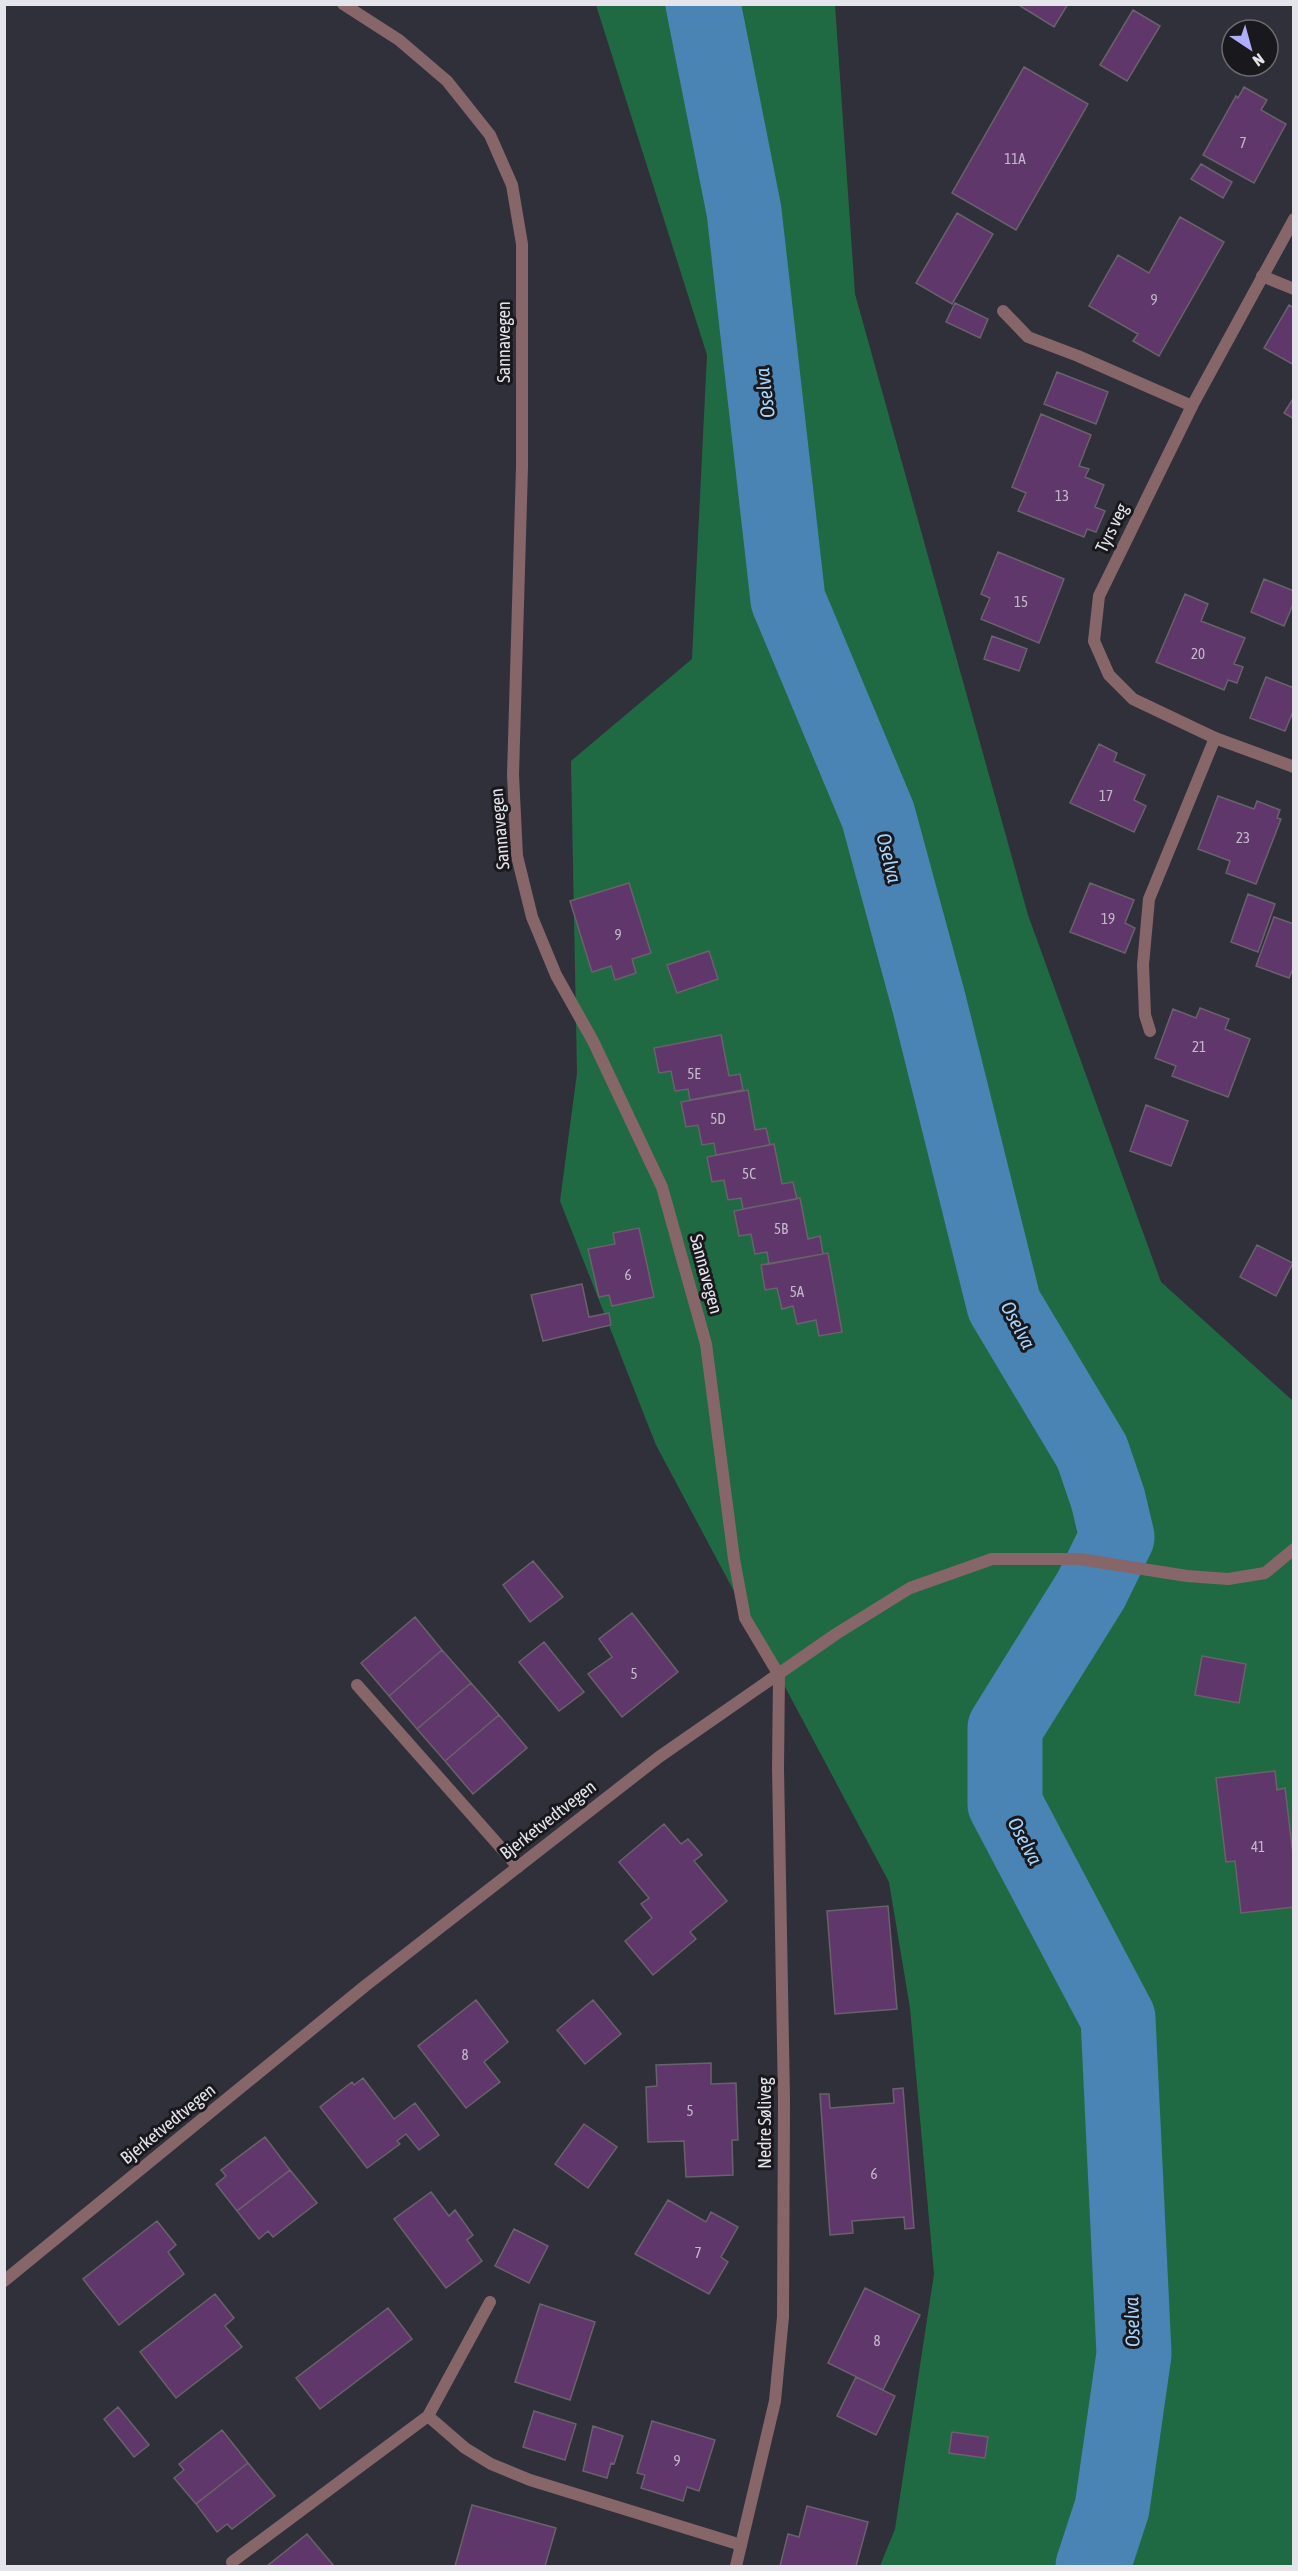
<svg xmlns="http://www.w3.org/2000/svg" width="1298" height="2571" viewBox="0 0 1298 2571" font-family="'Asap Condensed',sans-serif">
  <style>
    .forest { fill: #206a43 }
    .lines { fill: none; stroke-linecap: round; stroke-linejoin: round }
    .river { stroke: #4984b4; stroke-width: 75 }
    .building { fill: #60376a; stroke: #69616b; stroke-width: 1.5 }
    .lane { stroke: #876669; stroke-width: 12 }
    .street { stroke: #876669; stroke-width: 12 }
    .labels { text-anchor: middle; stroke-width: 6; stroke-linejoin: round; paint-order: stroke }
    .number-label { font-size: 15px; fill: #c3b9ca }
    .street-label { font-size: 18px; fill: #e4e4ea; stroke: #19181d }
    .water-label { font-size: 20px; font-style: italic; fill: #a5d4fd; stroke: #19181d }
  </style>
  <rect width="100%" height="100%" fill="#30303a"/>
  <!-- forest -->
  <path class="forest" d="M596,5H835L855,294L1028,915L1161,1282L1293,1401V2566H880L895,2529L934,2274L910,2008L889,1882L656,1445L560,1201L577,1073L571,761L692,659L707,355Z"/>
  <g class="lines">
    <!-- river -->
    <path class="river" d="M703,4L744,211L788,600L878,815L929,1003L1004,1305L1092,1452L1108,1499L1117,1537L1091,1590L1005,1728V1804L1118,2018L1134,2354L1112,2508L1093,2566"/>
  </g>
  <!-- building -->
  <path class="building" d="M1017,4H1068L1054,27Z
    M1133,10L1160,26L1127,81L1100,65Z
    M1024,67L1088,104L1016,230L952,193Z
    M1244,87L1267,100L1261,110L1286,124L1254,183L1203,155L1236,96L1238,98Z
    M1201,164L1232,182L1223,198L1191,179Z
    M957,213L993,234L952,304L916,283Z
    M1180,217L1224,242L1159,356L1133,341L1138,334L1089,306L1118,255L1149,273Z
    M955,303L988,319L980,338L946,322Z
    M1289,305L1294,308V365L1264,348Z
    M1057,372L1108,392L1096,424L1044,404Z
    M1294,397V419L1284,413Z
    M1041,414L1091,435L1079,466L1089,469L1085,477L1104,485L1095,507L1105,511L1096,532L1087,529L1084,537L1018,511L1026,493L1012,487Z
    M998,552L1064,579L1039,643L981,619L990,598L981,594Z
    M1264,579L1294,591V602L1284,626L1251,612Z
    M1185,594L1208,604L1201,621L1245,638L1234,664L1243,667L1237,683L1228,680L1224,690L1156,662Z
    M992,636L1027,649L1019,671L984,659Z
    M1266,677L1294,688V709L1285,731L1250,718Z
    M1099,744L1117,753L1114,761L1145,775L1134,800L1146,806L1134,832L1070,803Z
    M1218,796L1254,809L1257,801L1280,810L1277,818L1281,819L1256,884L1226,873L1230,861L1198,849Z
    M629,883L651,953L632,959L636,973L615,980L611,966L592,972L570,901Z
    M1090,883L1134,900L1125,923L1135,928L1125,953L1070,932Z
    M1248,894L1275,904L1258,952L1231,942Z
    M1274,917L1294,924V966L1289,978L1256,966Z
    M709,951L718,979L677,993L667,965Z
    M1200,1008L1229,1019L1225,1029L1250,1039L1228,1097L1172,1076L1176,1066L1155,1058L1173,1009L1196,1018Z
    M721,1035L729,1076L740,1074L743,1090L690,1100L688,1089L675,1091L671,1071L659,1073L654,1048Z
    M748,1090L755,1130L766,1128L770,1145L716,1155L714,1143L702,1145L698,1125L686,1127L681,1102Z
    M1146,1105L1188,1121L1171,1166L1130,1151Z
    M774,1144L782,1184L793,1182L797,1199L743,1209L741,1198L728,1200L724,1180L712,1182L707,1157Z
    M800,1198L808,1239L820,1236L823,1254L769,1264L767,1252L755,1254L751,1234L739,1236L734,1211Z
    M639,1228L654,1297L612,1306L609,1295L599,1297L588,1249L615,1244L613,1233Z
    M1257,1245L1293,1263L1276,1296L1240,1277Z
    M828,1253L842,1332L819,1336L816,1320L797,1324L793,1306L782,1309L777,1288L765,1290L761,1265Z
    M582,1284L589,1317L609,1313L611,1325L543,1341L531,1295Z
    M533,1561L563,1597L530,1622L503,1585Z
    M632,1613L678,1672L622,1717L588,1674L612,1657L599,1639Z
    M415,1617L442,1650L389,1696L361,1663Z
    M544,1642L584,1692L559,1711L519,1662Z
    M442,1650L471,1683L417,1729L389,1696Z
    M1202,1656L1246,1664L1239,1703L1195,1695Z
    M471,1683L499,1715L445,1761L417,1729Z
    M499,1715L527,1748L473,1794L445,1761Z
    M1275,1771L1277,1790L1285,1788L1294,1863V1907L1241,1913L1235,1861L1226,1862L1216,1778Z
    M664,1824L681,1844L688,1839L702,1855L694,1861L727,1901L690,1932L696,1939L653,1975L625,1941L652,1918L641,1904L649,1898L619,1862Z
    M888,1906L897,2009L835,2014L827,1911Z
    M476,2000L508,2042L484,2062L500,2082L466,2108L418,2046Z
    M593,2000L621,2034L585,2064L557,2030Z
    M711,2063V2084L736,2083L738,2140H732L733,2175L686,2177L684,2141L648,2142L646,2087L657,2086L656,2065Z
    M363,2078L394,2119L415,2103L439,2135L419,2150L406,2134L397,2141L400,2144L367,2168L320,2107L352,2082L354,2085Z
    M903,2088L914,2228L905,2229L904,2217L852,2221L853,2233L830,2235L820,2094H829L830,2108L894,2103L893,2089Z
    M584,2124L617,2147L588,2188L555,2164Z
    M265,2137L290,2170L237,2211L216,2184L226,2176L221,2170Z
    M290,2170L317,2203L273,2237L268,2231L259,2239L237,2211Z
    M431,2192L449,2216L455,2210L473,2235L467,2240L482,2261L446,2288L394,2219Z
    M668,2200L706,2222L711,2212L738,2227L721,2257L728,2262L709,2294L635,2254Z
    M157,2221L176,2245L168,2252L184,2274L119,2325L83,2279Z
    M514,2229L548,2246L529,2283L495,2266Z
    M865,2288L920,2315L883,2390L828,2363Z
    M215,2294L234,2318L225,2326L242,2347L176,2398L140,2352Z
    M540,2304L595,2322L570,2400L515,2382Z
    M388,2308L412,2339L320,2409L296,2378Z
    M856,2377L895,2396L876,2435L837,2416Z
    M118,2407L149,2445L134,2457L104,2419Z
    M534,2411L576,2424L565,2460L523,2447Z
    M652,2421L715,2440L699,2491L687,2487L683,2501L641,2488L645,2475L637,2473Z
    M593,2426L623,2436L614,2464L611,2463L607,2478L583,2471Z
    M222,2430L248,2463L196,2504L174,2478L184,2470L179,2464Z
    M952,2432L988,2437L985,2458L949,2453Z
    M248,2463L275,2496L232,2529L227,2524L217,2532L196,2504Z
    M472,2505L556,2528L545,2566H455Z
    M807,2506L868,2522L856,2566H780L788,2534L799,2537Z
    M307,2534L334,2566H267Z"/>
  <g class="lines">
    <!-- lane -->
    <path class="lane" d="M1262,276L1294,289
      M1003,311L1028,337L1078,356L1192,406
      M1150,1031L1145,1015L1143,965L1149,899L1215,738
      M357,1685L518,1867
      M428,2416L465,2448L491,2464L530,2480L741,2545
      M232,2562L428,2416L490,2302"/>
    <!-- street -->
    <path class="street" d="M343,4L399,40L447,81L490,135L512,185L522,244V467L513,775L517,856L532,917L556,975L593,1041L662,1187L706,1344L734,1559L745,1618L779,1675L778,1768L784,2100L783,2317L775,2401L736,2566
      M1294,219L1192,406L1099,596L1094,641L1109,675L1133,699L1215,738L1294,767
      M4,2281L365,1986L659,1757L836,1634L910,1588L992,1559H1079L1187,1576L1228,1579L1265,1573L1294,1549"/>
  </g>
  <g class="labels">
    <!-- number labels -->
    <g class="number-label">
      <text x="1243" y="148">7</text>
      <text x="1015" y="164">11A</text>
      <text x="1154" y="305">9</text>
      <text x="1062" y="501">13</text>
      <text x="1021" y="607">15</text>
      <text x="1198" y="659">20</text>
      <text x="1106" y="801">17</text>
      <text x="1243" y="843">23</text>
      <text x="1108" y="924">19</text>
      <text x="618" y="940">9</text>
      <text x="1199" y="1052">21</text>
      <text x="694" y="1079">5E</text>
      <text x="718" y="1124">5D</text>
      <text x="749" y="1179">5C</text>
      <text x="781" y="1234">5B</text>
      <text x="628" y="1280">6</text>
      <text x="797" y="1297">5A</text>
      <text x="634" y="1679">5</text>
      <text x="1258" y="1852">41</text>
      <text x="465" y="2060">8</text>
      <text x="690" y="2116">5</text>
      <text x="874" y="2179">6</text>
      <text x="698" y="2258">7</text>
      <text x="877" y="2346">8</text>
      <text x="677" y="2466">9</text>
    </g>
    <!-- street labels -->
    <g class="street-label">
      <text transform="translate(504 342) rotate(-90)" y="6">Sannavegen</text>
      <text transform="translate(1112 528) rotate(-64)" y="6">Tyrs veg</text>
      <text transform="translate(500 829) rotate(-95)" y="6">Sannavegen</text>
      <text transform="translate(706 1274) rotate(75)" y="6">Sannavegen</text>
      <text transform="translate(548 1820) rotate(-38)" y="6">Bjerketvedtvegen</text>
      <text transform="translate(765 2123) rotate(-90)" y="6">Nedre Søliveg</text>
      <text transform="translate(168 2124) rotate(-39)" y="6">Bjerketvedtvegen</text>
    </g>
    <!-- water labels -->
    <g class="water-label">
      <text transform="translate(765 393) rotate(-97)" y="7">Oselva</text>
      <text transform="translate(889 858) rotate(76)" y="7">Oselva</text>
      <text transform="translate(1018 1325) rotate(62)" y="7">Oselva</text>
      <text transform="translate(1025 1841) rotate(62)" y="7">Oselva</text>
      <text transform="translate(1132 2322) rotate(-92)" y="7">Oselva</text>
    </g>
  </g>
  <!-- border -->
  <rect width="1298" height="2571" fill="none" stroke="#e4e4ea" stroke-width="12"/>
  <!-- north arrow -->
  <g transform="translate(1250 48) rotate(144)"><circle r="28" fill="#19181d" stroke="#6a6a6f" stroke-width="1.5"/>
  <path d="M0-4.5L10 22L0 15L-10 22Z" fill="#aeaefa"/>
  <text y="-9" font-size="16" font-weight="bold" text-anchor="middle" fill="#e4e4ea">N</text>
  </g>
</svg>
